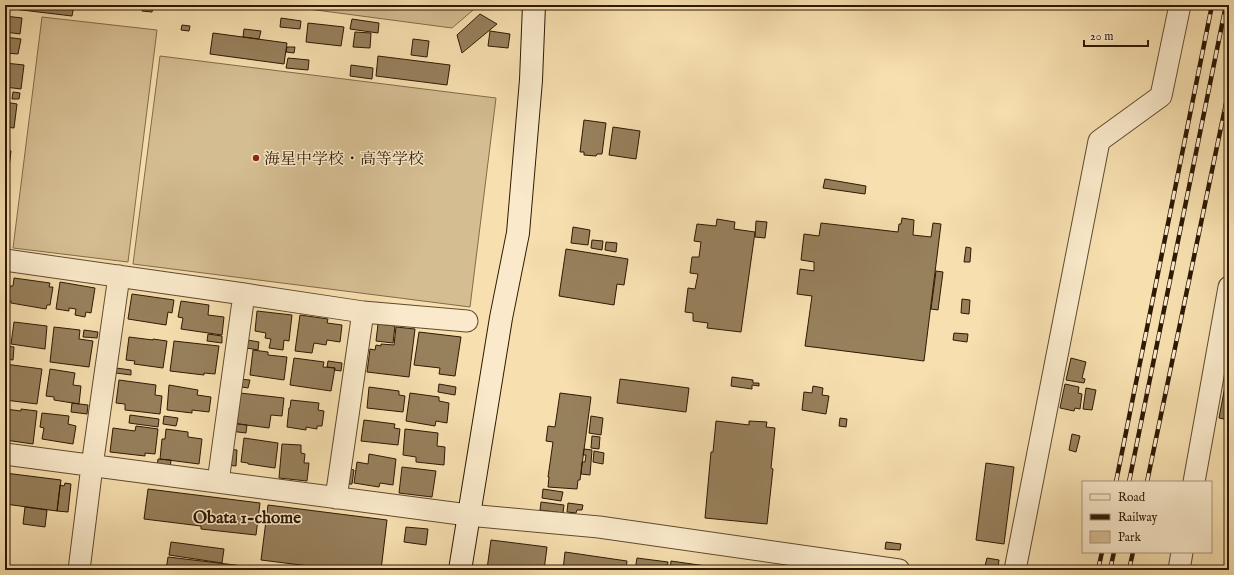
<svg xmlns="http://www.w3.org/2000/svg" width="1234" height="575" viewBox="0 0 1234 575" font-family="'IM FELL English','Noto Serif JP',serif">
  <style>
    .green { fill: #d5bd92; stroke: #826b4a }
    .building { fill: #97805c; stroke: #2e1903 }
    .lines { fill: none; stroke-linecap: round; stroke-linejoin: round }
    .street-casing { stroke: #604a2e; stroke-width: 23 }
    .secondary-casing { stroke: #2e1903; stroke-width: 24 }
    .street { stroke: #faeacb; stroke-width: 21 }
    .secondary { stroke: #faeacb; stroke-width: 22 }
    .rail-casing { stroke: #2e1903; stroke-width: 4.5 }
    .rail { stroke: #faeacb; stroke-width: 3; stroke-dasharray: 9; stroke-linecap: butt }
    .poi-dot { fill: #8f2418; stroke: #faeacb; stroke-width: 1.5 }
    .labels { text-anchor: middle; stroke-width: 3; stroke-linejoin: round; paint-order: stroke }
    .poi-label { font-size: 16px; fill: #2e1903; stroke: #faeacb; text-anchor: start }
    .neighbourhood-label { font-size: 17px; font-weight: bold; fill: #2e1903; stroke: #faeacb }
  </style>
  <rect width="100%" height="100%" fill="#f7dfaf"/>
  <filter id="stains"><feTurbulence type="fractalNoise" baseFrequency=".005" numOctaves="4"/><feColorMatrix values="0 0 0 0 .2 0 0 0 0 .09 0 0 0 0 .02 0 0 0 .5 -.17"/></filter>
  <radialGradient id="worn" r=".72"><stop offset=".6" stop-color="#630" stop-opacity="0"/><stop offset="1" stop-color="#630" stop-opacity=".3"/></radialGradient>
  <!-- green -->
  <path class="green" d="M278,5H479L452,28Z
    M42,17L157,30L128,262L13,248Z
    M160,56L496,98L470,307L133,264Z"/>
  <!-- building -->
  <path class="building" d="M5,5H74L72,16L5,8Z
    M143,5H153L152,12L142,11Z
    M480,14L497,24L462,53L457,35Z
    M5,16L22,18L20,34L5,32Z
    M281,18L301,21L300,29L280,27Z
    M352,19L379,23L378,33L350,29Z
    M308,23L344,27L341,46L306,42Z
    M182,25L190,26L189,31L181,30Z
    M244,29L261,31L259,39L243,37Z
    M490,31L510,34L508,48L488,46Z
    M355,32L371,33L370,48L353,47Z
    M213,33L287,43L284,64L210,54Z
    M5,37L21,39L18,54L5,53Z
    M413,39L429,41L427,57L411,55Z
    M287,47H295L294,53L286,52Z
    M378,56L450,65L447,85L376,76Z
    M288,58L309,60L308,70L286,68Z
    M5,63L24,65L21,89L5,87Z
    M351,65L373,68L372,79L350,76Z
    M13,92L20,93L19,99H12Z
    M5,102L17,104L14,128L5,127Z
    M584,120L606,123L602,154H597L596,156L584,155V152H580Z
    M613,127L640,131L636,159L609,155Z
    M5,138L9,139L7,150L11,151L9,168L5,167Z
    M5,178L9,179L7,196H5Z
    M825,179L866,186L865,194L823,188Z
    M902,218L914,220L913,235L931,237L933,223L941,224L924,361L805,346L812,296L797,294L800,269L814,271V262L801,260L804,234L819,236L821,223L898,232L899,224H901Z
    M717,219L735,222L734,229L755,232L741,332L707,328L708,323L693,321V313L685,312L688,288L695,289L698,274L690,273L692,257H699L701,242L694,241L697,224L716,226Z
    M756,221L767,222L765,238L755,237Z
    M573,227L590,230L588,245L571,243Z
    M592,240L603,241L602,250L591,248Z
    M606,242L617,243L616,252L605,250Z
    M966,247L971,248L970,262H964Z
    M566,249L628,259L624,285L617,284L614,305L559,296Z
    M936,271L943,272L938,310L931,309Z
    M14,278L50,283L49,287H53L50,305H47L46,309L11,303V301L8,300L10,286H13Z
    M60,282L95,288L91,313L86,312L85,317L75,315L76,309L69,308V311L56,309Z
    M132,294L174,300L172,313L168,312L166,325L128,319Z
    M962,299L970,300L969,314L961,313Z
    M181,301L209,305L208,315L224,317L222,335L181,329L183,318L178,317Z
    M257,311L292,315L289,341L284,340L283,350L269,348L271,339L265,338L266,333L255,331Z
    M300,315L328,319L327,323L342,325L340,342L327,340L326,345L314,343L312,353L295,351Z
    M14,322L47,326L45,349L11,344Z
    M378,324L395,326L393,343L376,341Z
    M54,327L80,330L79,339L93,341L89,367L50,362Z
    M396,327L415,329L409,377L367,372L370,349L375,350L376,345L381,346V344L394,345Z
    M84,330L98,332L97,338L83,337Z
    M419,332L461,337L455,376L439,374L440,368L414,365Z
    M954,333L968,334L967,342L953,340Z
    M208,334L222,336V343L207,341Z
    M129,337L153,340V339L167,341L163,368L134,364L135,361L126,360Z
    M242,339L259,342L258,350L241,347Z
    M174,341L219,346L215,374L204,373V375L170,371Z
    M5,346L14,347L13,360L5,359Z
    M253,350L268,352V355L287,357L284,380L250,375Z
    M294,358L324,362L323,367L335,368L331,391L290,385Z
    M1071,358L1086,362L1082,378L1085,379L1084,383L1066,380Z
    M328,361L342,363L341,371L334,370L335,368L327,367Z
    M5,364L42,369L37,404L5,400Z
    M1229,365V420L1219,418Z
    M116,368L131,370V375L116,373Z
    M50,369L75,373L73,385L81,386L79,404L54,400V397L46,396Z
    M732,377L753,380V383H759V386L752,385V389L731,386Z
    M237,379L250,380L248,388L236,386Z
    M620,379L689,388L686,412L617,403Z
    M119,380L156,385L155,395L162,396L160,414L125,410V404L116,403Z
    M439,384L456,387L455,395L438,392Z
    M1065,384L1079,387L1078,393L1082,394L1080,409L1075,408L1074,411L1060,408Z
    M169,385L198,390L197,395L211,397L209,412L192,410V413L167,410Z
    M813,386L823,388L822,395L829,396L826,414L802,410L804,392L812,393Z
    M369,387L399,391V395L405,396L403,412L367,408Z
    M1086,388L1096,390L1092,410L1083,409Z
    M240,393L284,398L282,416L271,415L269,428L231,423Z
    M410,393L439,397V401L449,403L447,423L436,421L435,426L406,421Z
    M560,393L591,397L580,480H578L577,489L548,487L549,477H548L553,442L546,441L548,426L555,427Z
    M291,400L319,403L318,410L324,411L322,426H317V429L306,427V430L287,427L289,408H290Z
    M72,403L88,405L87,414L71,412Z
    M5,409L21,411V409L37,411L33,444L5,440Z
    M42,413L69,416L68,424L76,426L73,444L42,439L44,428L40,427Z
    M130,415L159,419L158,427L129,423Z
    M164,416L178,418L176,426L163,424Z
    M591,416L603,418L601,435L589,433Z
    M840,418L847,419L846,427L839,426Z
    M364,420L395,424L394,428L400,429L398,445L361,441Z
    M716,421L749,425V421L767,422L766,427L775,428L771,468L773,469L767,524L705,518L711,452H713Z
    M231,423L247,425L246,433L230,431Z
    M136,426L158,429L155,454L145,453V456L110,452L113,428L135,431Z
    M166,429L188,432V437L202,439L199,464L160,459L162,439H165Z
    M405,429L438,433L437,446L445,447L444,465L416,462V457L403,455Z
    M1072,434L1080,436L1076,452L1069,450Z
    M592,436L600,437L599,449L591,448Z
    M244,438L278,443L275,468L248,464V463L241,462Z
    M282,444L301,445V453L305,454L304,463H309L307,481L279,478Z
    M229,449L237,450L236,466L227,465Z
    M584,449L592,450L590,475L581,474L582,462H585L586,455H583Z
    M594,451L604,453L603,464L593,462Z
    M369,454L396,459L393,485L380,483L379,487L354,483L357,462L368,464Z
    M158,459L171,460L170,469L157,467Z
    M986,463L1014,467L1004,544L976,540Z
    M402,467L436,471L432,497L399,493Z
    M346,468L354,470L352,484H344Z
    M5,473L61,480L57,511L5,504Z
    M65,483L71,484L68,512L57,511L60,485L64,486Z
    M148,489L260,503L256,535L201,529V526L144,519Z
    M543,489L563,492L561,501L542,498Z
    M541,502L564,505L563,513L540,510Z
    M568,503L583,505L582,510H577L576,513L567,512Z
    M268,505L387,520L381,570H341L261,560Z
    M25,507L47,510L45,527L23,524Z
    M406,527L428,529L426,545L404,542Z
    M491,540L547,547L544,570L487,569Z
    M171,542L224,549L222,563L169,555Z
    M886,542L901,544L900,550L885,549Z
    M565,552L627,561L626,570H563Z
    M168,557L252,567V570H166Z
    M637,558L668,562L667,570H635Z
    M987,558L999,560L998,568L985,566Z
    M671,561L713,567V570H670Z
    M268,567L294,570H268Z"/>
  <g class="lines">
    <!-- street casing -->
    <g class="street-casing">
      <path id="street" d="M5,260L244,294L363,312L336,498
        M363,312L467,321
        M5,454L468,515L599,527L899,570
        M218,482L244,294
        M1194,482L1229,287
        M79,570L92,466L119,276
        M1015,570L1099,141L1161,96L1180,5
        M1179,570L1182,552"/>
    </g>
    <!-- secondary casing -->
    <g class="secondary-casing">
      <path id="secondary" d="M460,570L501,318L518,233L531,80L534,5"/>
    </g>
    <!-- street -->
    <use href="#street" class="street"/>
    <!-- secondary -->
    <use href="#secondary" class="secondary"/>
    <!-- rail casing -->
    <g class="rail-casing">
      <path id="rail" d="M1116,482L1212,5
        M1129,482L1226,5
        M1147,482L1229,89
        M1098,570L1102,552
        M1110,570L1114,552
        M1129,570L1133,552"/>
    </g>
    <!-- rail -->
    <use href="#rail" class="rail"/>
  </g>
  <!-- markers -->
  <circle class="poi-dot" cx="256" cy="158" r="4"/>
  <g class="labels">
    <!-- poi labels -->
    <g class="poi-label">
      <text x="264" y="164">海星中学校・高等学校</text>
    </g>
    <!-- neighbourhood labels -->
    <g class="neighbourhood-label">
      <text x="247" y="523">Obata 1-chome</text>
    </g>
  </g>
  <!-- margin -->
  <rect width="1234" height="575" fill="none" stroke="#f7dfaf" stroke-width="20"/>
  <rect x="6" y="6" width="1222" height="563" fill="none" stroke="#2e1903" stroke-width="2"/>
  <rect x="10" y="10" width="1214" height="555" fill="none" stroke="#2e1903"/>
  <!-- legend -->
  <rect x="1082" y="481" width="130" height="72" fill="#faeacb" stroke="#a8967b"/>
  <rect x="1090" y="494" width="20" height="6" fill="#faeacb" stroke="#a8967b"/>
  <text x="1118" y="501" font-size="12" fill="#2e1903">Road</text>
  <rect x="1090" y="514" width="20" height="6" fill="#2e1903" stroke="#a8967b"/>
  <text x="1118" y="521" font-size="12" fill="#2e1903">Railway</text>
  <rect x="1090" y="531" width="20" height="12" fill="#d5bd92" stroke="#a8967b"/>
  <text x="1118" y="541" font-size="12" fill="#2e1903">Park</text>
  <!-- scale -->
  <path d="M1084 40v6h64v-6" fill="none" stroke="#2e1903" stroke-width="2"/>
  <text x="1090" y="40" font-size="12" fill="#2e1903" stroke="#faeacb" stroke-width="3" paint-order="stroke">20 m</text>
  <rect width="100%" height="100%" filter="url(#stains)"/>
  <rect width="100%" height="100%" fill="url(#worn)"/>
</svg>
